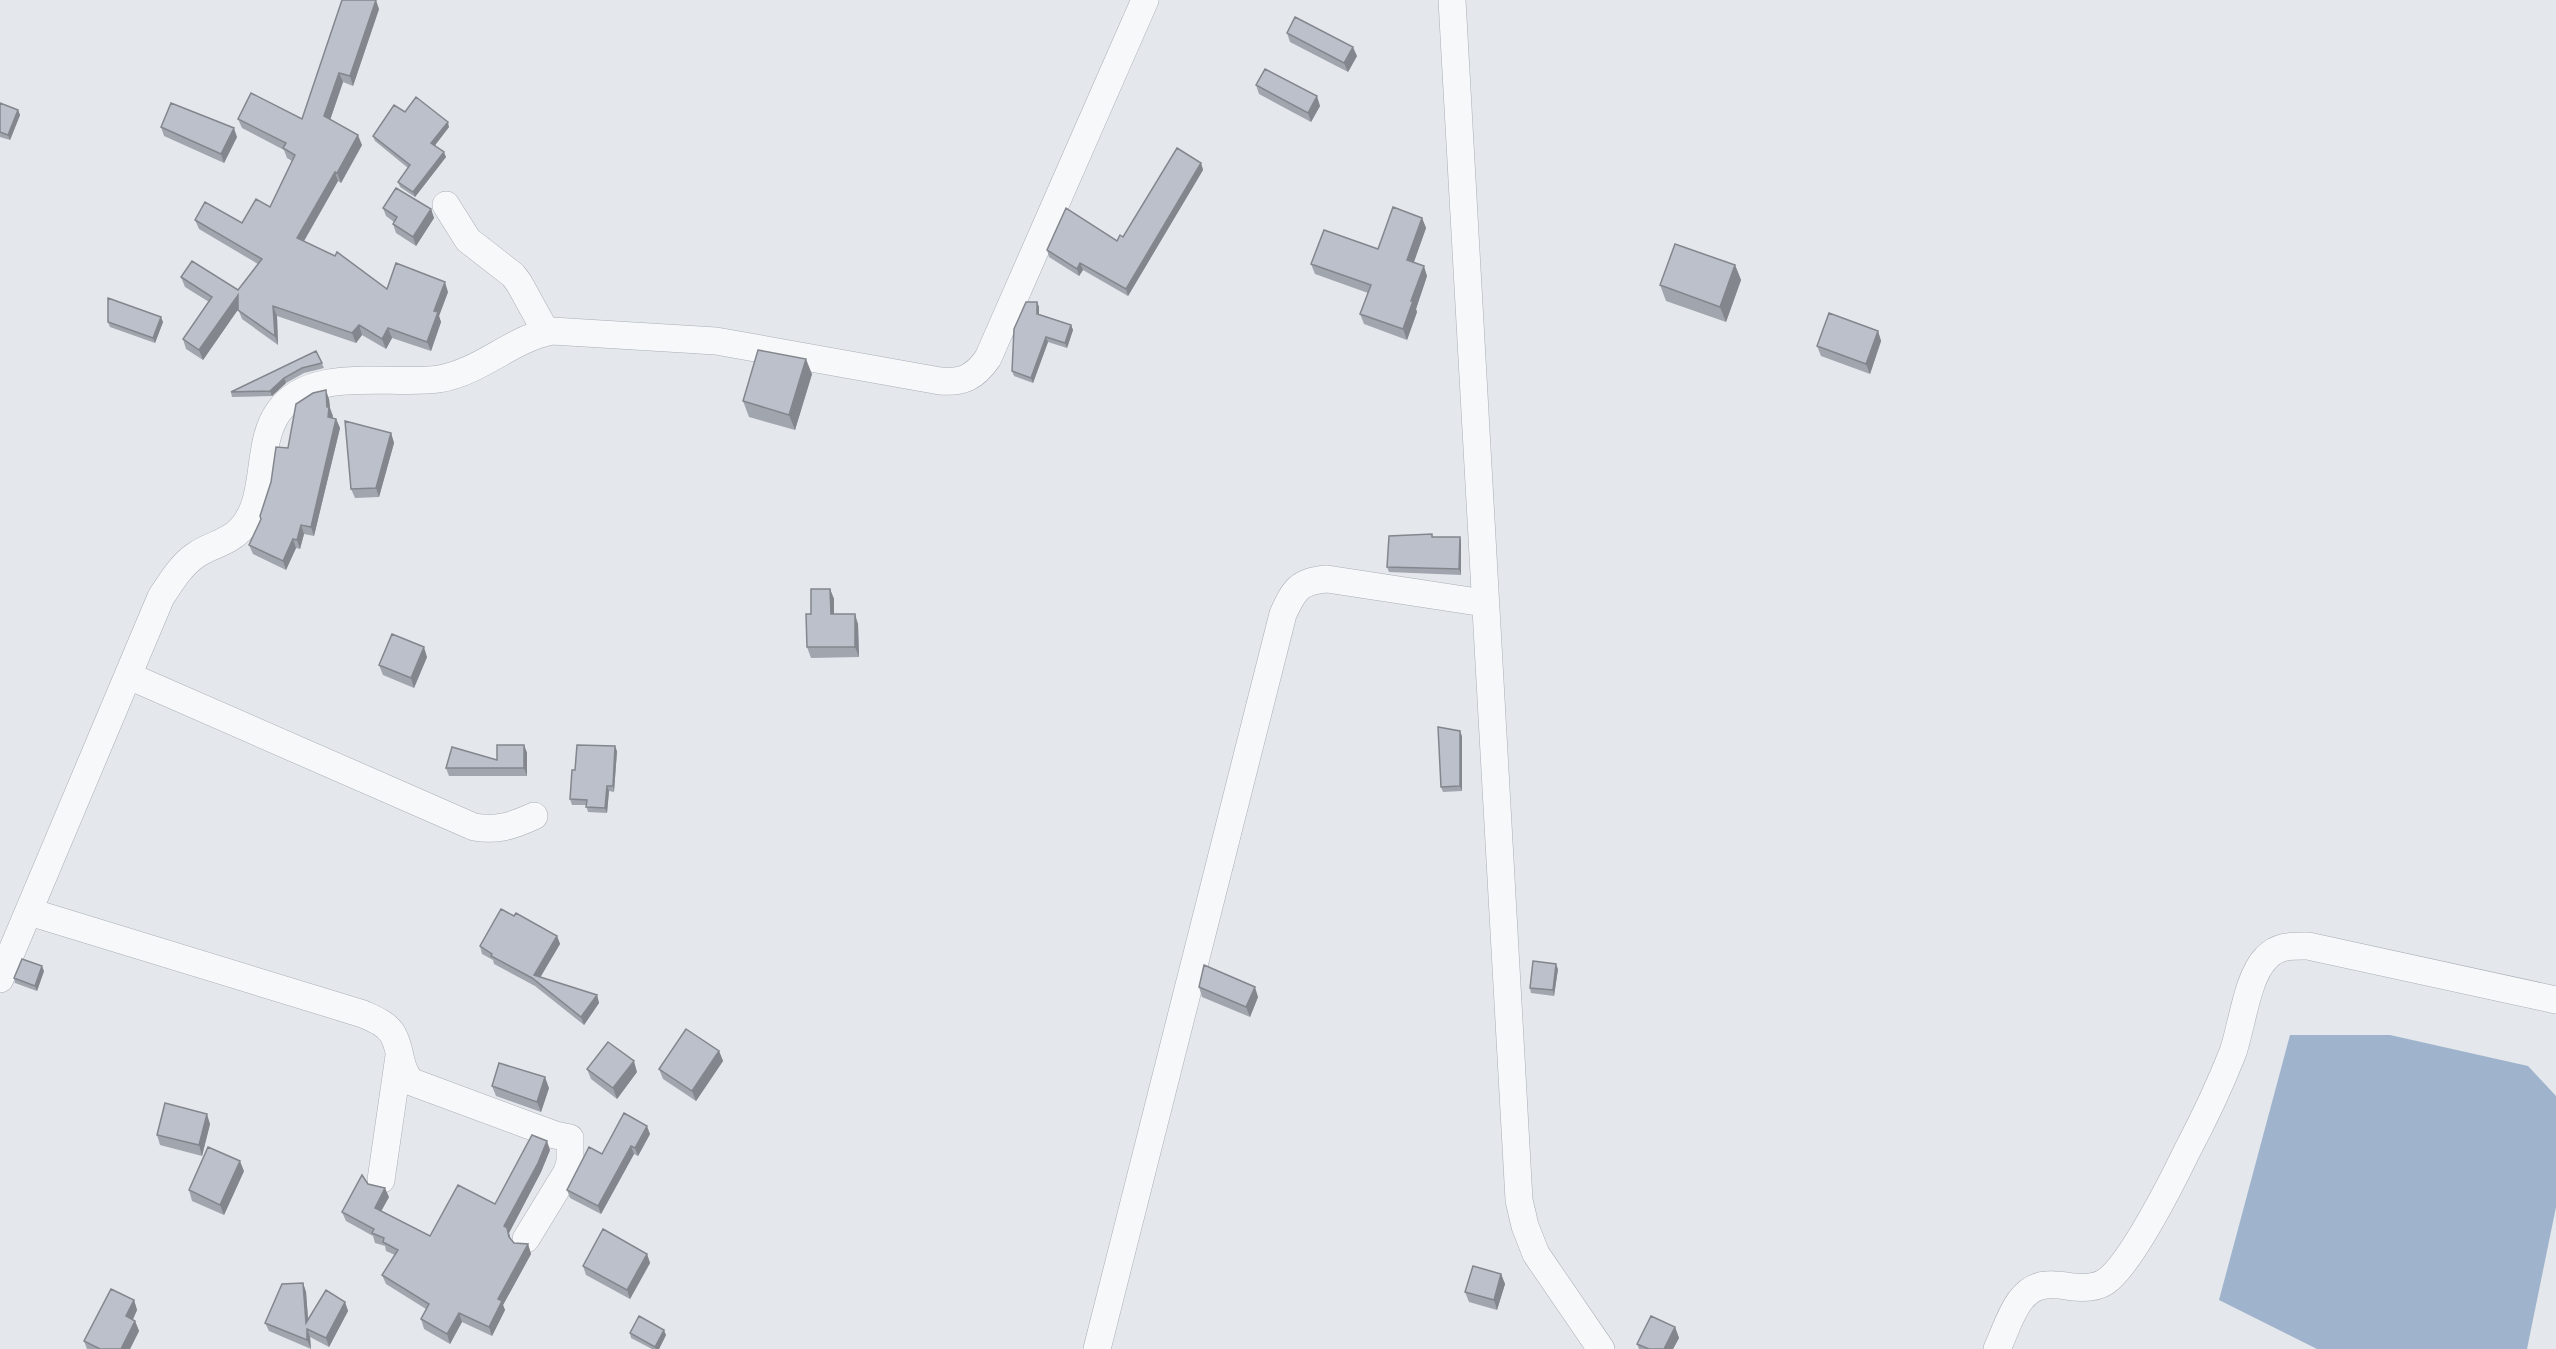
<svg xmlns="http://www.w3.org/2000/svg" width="2556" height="1349" viewBox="0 0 2556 1349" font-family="'Fira Sans Condensed',sans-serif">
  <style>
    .water { fill: #9fb4cc }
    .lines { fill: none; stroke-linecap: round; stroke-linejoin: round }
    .minor-casing { stroke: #a9aeb7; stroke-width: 28 }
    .minor { stroke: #f7f8fa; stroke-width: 27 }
    .wall { fill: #a1a5ae }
    .shaded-wall { fill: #83868d }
    .building { fill: #bbc0ca; stroke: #83868d; stroke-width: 1.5 }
  </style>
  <rect width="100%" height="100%" fill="#e4e7ec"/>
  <!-- water -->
  <path class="water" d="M2290,1035H2390L2528,1066L2556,1096V1207L2527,1349H2317L2219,1300Z"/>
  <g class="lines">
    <!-- minor casing -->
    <g class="minor-casing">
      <path id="minor" d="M1452,0L1519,1200L1525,1226L1536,1254L1601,1349
        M446,205L468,240L513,275L519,283L546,332
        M129,676L474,827C497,831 512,826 534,816
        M30,912L363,1014C374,1019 385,1023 392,1033C402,1048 398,1069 412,1082L555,1135L570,1138V1162L567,1172L526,1239
        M0,979L161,597C171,582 181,565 196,555C210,545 228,543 240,530C270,499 254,445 279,411C312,365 391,386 439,379C481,372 511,339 552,331L716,341L940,381C963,383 975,377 988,358L1145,0
        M381,1180L399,1056
        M1097,1349L1283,614C1294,590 1299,581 1327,579L1484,603
        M1997,1349C2008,1326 2017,1286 2047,1285C2056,1284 2066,1286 2074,1287C2085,1288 2096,1288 2105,1282C2130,1266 2173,1180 2187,1151C2204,1119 2220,1085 2233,1052C2242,1026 2247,977 2266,958C2278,945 2292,946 2308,946L2556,1000"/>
    </g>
    <!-- minor -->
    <use href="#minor" class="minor"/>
  </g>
  <!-- wall -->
  <path class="wall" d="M379,9L353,86L343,82L330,120L362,145L341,183L338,181L304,241L387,289L448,292L439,316L441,322L431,351L392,338L386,349L362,335L356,343L277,316L278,345L242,319L238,309L203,360L186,349L183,339L209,302L185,287L181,277L238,290L258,264L199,229L195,220L242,223L270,207L292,161L287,158L284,150L242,128L238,119H302Z
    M1287,33L1357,56L1348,72L1290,42Z
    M1256,85L1320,106L1311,122L1259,94Z
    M0,103L18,110L20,115L10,140L0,137Z
    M405,112L449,127L435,145L446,157L415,197L400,187L398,182L408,168L375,141L373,136Z
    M161,127L237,137L224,163L164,136Z
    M1201,163L1203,170L1128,296L1083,270L1079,276L1049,257L1047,250L1117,241L1123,237Z
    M383,208L431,209L434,218L416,246L396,233L393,224L394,222L386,216Z
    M1422,218L1426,228L1414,262L1427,276L1416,309L1417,312L1407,340L1364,324L1360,314L1368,293L1315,274L1311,264L1378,249Z
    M1735,265L1741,280L1726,322L1666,301L1660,285Z
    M1037,302L1039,307V314L1071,325L1073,330L1067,348L1048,342L1033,383L1014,376L1012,371Z
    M108,322H163L155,343L110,327Z
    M1878,331L1881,341L1870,374L1821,356L1817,346Z
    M316,351L324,368L304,373L286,383L272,396L232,397L231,392Z
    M812,374L795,430L749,417L743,401Z
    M329,399L330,408L332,418L336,419L340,428L314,536L304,534L300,549L296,548L286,570L253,554L249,545L261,520Z
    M391,433L394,443L379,497L355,498L351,489Z
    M1460,537L1461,542V575L1389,572L1387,567Z
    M830,589L834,599V614L858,624L859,657L811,658L807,647L811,614Z
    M427,657L414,688L383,675L379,665Z
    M1462,736V791L1443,792L1441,787Z
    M524,745L527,753V776H449L446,768L497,760Z
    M617,751L614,792L609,791L607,813L588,812L586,805H572L570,799L575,770Z
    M514,916L557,936L560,944L540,977L597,995L599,1003L584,1025L535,986L494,964L493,960L482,954L480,946Z
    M1558,969L1554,996L1531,993L1530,988Z
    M44,971L37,991L15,983L14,978Z
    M1199,987L1258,997L1250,1017L1202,997Z
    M719,1051L723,1061L696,1101L663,1079L659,1069Z
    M587,1069L637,1072L617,1099L591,1079Z
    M492,1086L549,1088L541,1112L496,1096Z
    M210,1124L202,1156L160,1145L157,1135Z
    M650,1134L638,1156L634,1154L601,1214L570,1198L567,1190L602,1154Z
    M550,1150L541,1172L509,1233L511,1240L514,1243L528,1244L531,1254L503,1305L505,1310L492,1336L462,1322L450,1344L424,1329L421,1319L426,1309L386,1284L382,1275L395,1255L386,1251L385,1246L375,1243L373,1236L346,1221L342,1212L368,1184L389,1197L381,1211L430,1236L495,1204Z
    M244,1171L224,1215L192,1201L189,1190Z
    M647,1254L650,1263L630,1299L586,1275L583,1266Z
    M1501,1274L1505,1284L1497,1310L1469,1302L1465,1292Z
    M303,1283L306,1292L308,1319L345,1302L348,1311L329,1347L310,1337L311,1349L269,1331L265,1323Z
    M134,1300L137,1310L133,1320L135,1321L139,1331L130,1349H87L84,1341Z
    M1675,1327L1679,1338L1673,1349H1639L1637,1344Z
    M630,1333L666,1335L659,1349H652L631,1338Z"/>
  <!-- shaded-wall -->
  <path class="shaded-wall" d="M376,0L379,9L353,86L350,76Z
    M1353,47L1357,56L1348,72L1344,63Z
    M339,73L343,82L328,126L324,116Z
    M1317,96L1320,106L1311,122L1308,113Z
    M18,110L20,115L10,140L8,135Z
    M448,122L449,127L433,148L431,143Z
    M234,128L237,137L224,163L221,154Z
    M358,135L362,145L341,183L337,173Z
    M444,152L446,157L415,197L413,192Z
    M1201,163L1203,170L1128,296L1126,289Z
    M335,172L338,181L300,248L297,238Z
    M431,209L434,218L416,246L413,237Z
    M1422,218L1426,228L1411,270L1407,260Z
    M1080,263L1083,270L1079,276L1077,269Z
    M1735,265L1741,280L1726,322L1720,307Z
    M1424,266L1427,276L1416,309L1417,312L1407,340L1403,329L1411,301Z
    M445,282L448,292L439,316L441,322L431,351L427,342L434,311Z
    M238,295L242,304L203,360L199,350Z
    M1037,302L1039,307V319L1037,314Z
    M273,306L277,316L278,345L275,336Z
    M161,317L163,322L155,343L153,338Z
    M359,325L362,335L356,343L352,333Z
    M1071,325L1073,330L1067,348L1065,343Z
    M388,328L392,338L386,349L382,339Z
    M1878,331L1881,341L1870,374L1866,364Z
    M1046,337L1048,342L1033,383L1031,378Z
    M806,359L812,374L795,430L789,415Z
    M284,378L286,383L272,396L270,391Z
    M326,390L329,399L330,408L333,416L331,426L328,417Z
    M336,419L340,428L314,536L311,527Z
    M391,433L394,443L379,497L376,488Z
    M301,525L304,534L300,549L297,540Z
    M1460,537L1461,542V575L1459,569Z
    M293,539L296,548L286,570L283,561Z
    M830,589L834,599V624L831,614Z
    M855,614L858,624L859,657L855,647Z
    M424,647L427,657L414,688L411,678Z
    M1460,731L1462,736V791L1460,786Z
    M524,745L527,753V776L524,768Z
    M615,746L617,751L614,792L613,786Z
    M607,786L609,791L607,813L605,808Z
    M557,936L560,944L537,983L534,975Z
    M1556,964L1558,969L1554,996L1553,990Z
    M42,966L44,971L37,991L35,986Z
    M1255,987L1258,997L1250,1017L1246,1007Z
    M597,995L599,1003L584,1025L581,1017Z
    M719,1051L723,1061L696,1101L692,1091Z
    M634,1061L637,1072L617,1099L613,1088Z
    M545,1077L549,1088L541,1112L537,1102Z
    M207,1114L210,1124L202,1156L199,1145Z
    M647,1126L650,1134L638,1156L635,1148Z
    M547,1141L550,1150L541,1172L509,1233L512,1246L504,1226Z
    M631,1146L634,1154L601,1214L598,1206Z
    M240,1161L244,1171L224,1215L220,1205Z
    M385,1188L389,1197L378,1217L375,1208Z
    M528,1244L531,1254L503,1305L505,1310L492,1336L489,1327L498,1299Z
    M647,1254L650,1263L630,1299L627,1290Z
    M1501,1274L1505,1284L1497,1310L1494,1300Z
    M303,1283L306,1292L309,1331L306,1323Z
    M134,1300L137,1310L129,1327L126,1316Z
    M345,1302L348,1311L329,1347L326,1338Z
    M459,1313L462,1322L450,1344L447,1334Z
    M135,1321L139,1331L130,1349H121Z
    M1675,1327L1679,1338L1673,1349H1664Z
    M307,1329L310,1337L311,1349L307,1340Z
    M664,1330L666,1335L659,1349H656L655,1347Z"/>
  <!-- building -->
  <path class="building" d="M342,0H376L350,76L339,73L324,116L358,135L337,173L335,172L297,238L335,256L337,252L387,289L396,263L445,282L434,311L438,312L427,342L388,328L382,339L359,325L352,333L273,306L275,336L238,310V295L199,350L183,339L212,297L181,277L192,261L238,290L262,259L195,220L205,202L242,223L256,199L270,207L295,155L283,148L286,143L238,119L251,93L302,119Z
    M1295,17L1353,47L1344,63L1287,33Z
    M1265,69L1317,96L1308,113L1256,85Z
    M416,97L448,122L431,143L444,152L413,192L398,182L410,165L373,136L394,105L405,112Z
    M0,103L18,110L8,135L0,132Z
    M171,103L234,128L221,154L161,127Z
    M1177,148L1201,163L1126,289L1080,263L1077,269L1047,250L1066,208L1117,241L1120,235L1123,237Z
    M396,188L431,209L413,237L393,224L397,217L383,208Z
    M1393,207L1422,218L1407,260L1424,266L1411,301H1413L1403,329L1360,314L1371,285L1311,264L1324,230L1378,249Z
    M1675,244L1735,265L1720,307L1660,285Z
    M108,298L161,317L153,338L108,322Z
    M1026,302H1037V314L1071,325L1065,343L1046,337L1031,378L1012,371L1014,329Z
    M1829,313L1878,331L1866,364L1817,346Z
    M758,350L806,359L789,415L743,401Z
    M316,351L322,363L302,368L284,378L270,391L231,392Z
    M326,390L327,407H329L328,417L336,419L311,527L301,525L297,540L293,539L283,561L249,545L261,519L260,516L271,482L276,447L288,448L296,404L313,393Z
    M345,421L391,433L376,488L351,489Z
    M1432,534V537H1460L1459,569L1387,567L1389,536Z
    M811,589H830L831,614H855V647H807L806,614H811Z
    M392,634L424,647L411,678L379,665Z
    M1438,727L1460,731V786L1441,787Z
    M497,745H524V768H446L452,747L497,760Z
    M577,745L615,746L613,786H607L605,808L586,807L587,800L570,799L572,770H575Z
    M501,909L514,916L516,913L557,936L534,975L597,995L581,1017L532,978L491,956L492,954L480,946Z
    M22,959L42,966L35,986L14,978Z
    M1533,961L1556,964L1553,990L1530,988Z
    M1204,965L1255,987L1246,1007L1199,987Z
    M686,1029L719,1051L692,1091L659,1069Z
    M608,1042L634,1061L613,1088L587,1069Z
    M499,1063L545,1077L537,1102L492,1086Z
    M165,1103L207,1114L199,1145L157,1135Z
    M624,1113L647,1126L635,1148L631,1146L598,1206L567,1190L589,1147L602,1154Z
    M532,1135L547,1141L538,1163L504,1226L507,1228L509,1237L514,1243L528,1244L498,1299L502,1301L489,1327L459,1313L447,1334L421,1319L429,1304L382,1275L398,1250L383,1242L384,1238L372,1233L374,1229L342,1212L362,1175L368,1184L385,1188L375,1208L430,1236L458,1185L495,1204Z
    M208,1147L240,1161L220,1205L189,1190Z
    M603,1229L647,1254L627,1290L583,1266Z
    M1473,1266L1501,1274L1494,1300L1465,1292Z
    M303,1283L306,1323L326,1290L345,1302L326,1338L307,1329V1340L265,1323L282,1284Z
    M111,1289L134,1300L126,1316L135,1321L121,1349H100L84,1341Z
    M639,1316L664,1330L655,1347L630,1333Z
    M1651,1316L1675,1327L1664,1349H1649L1637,1344Z"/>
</svg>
